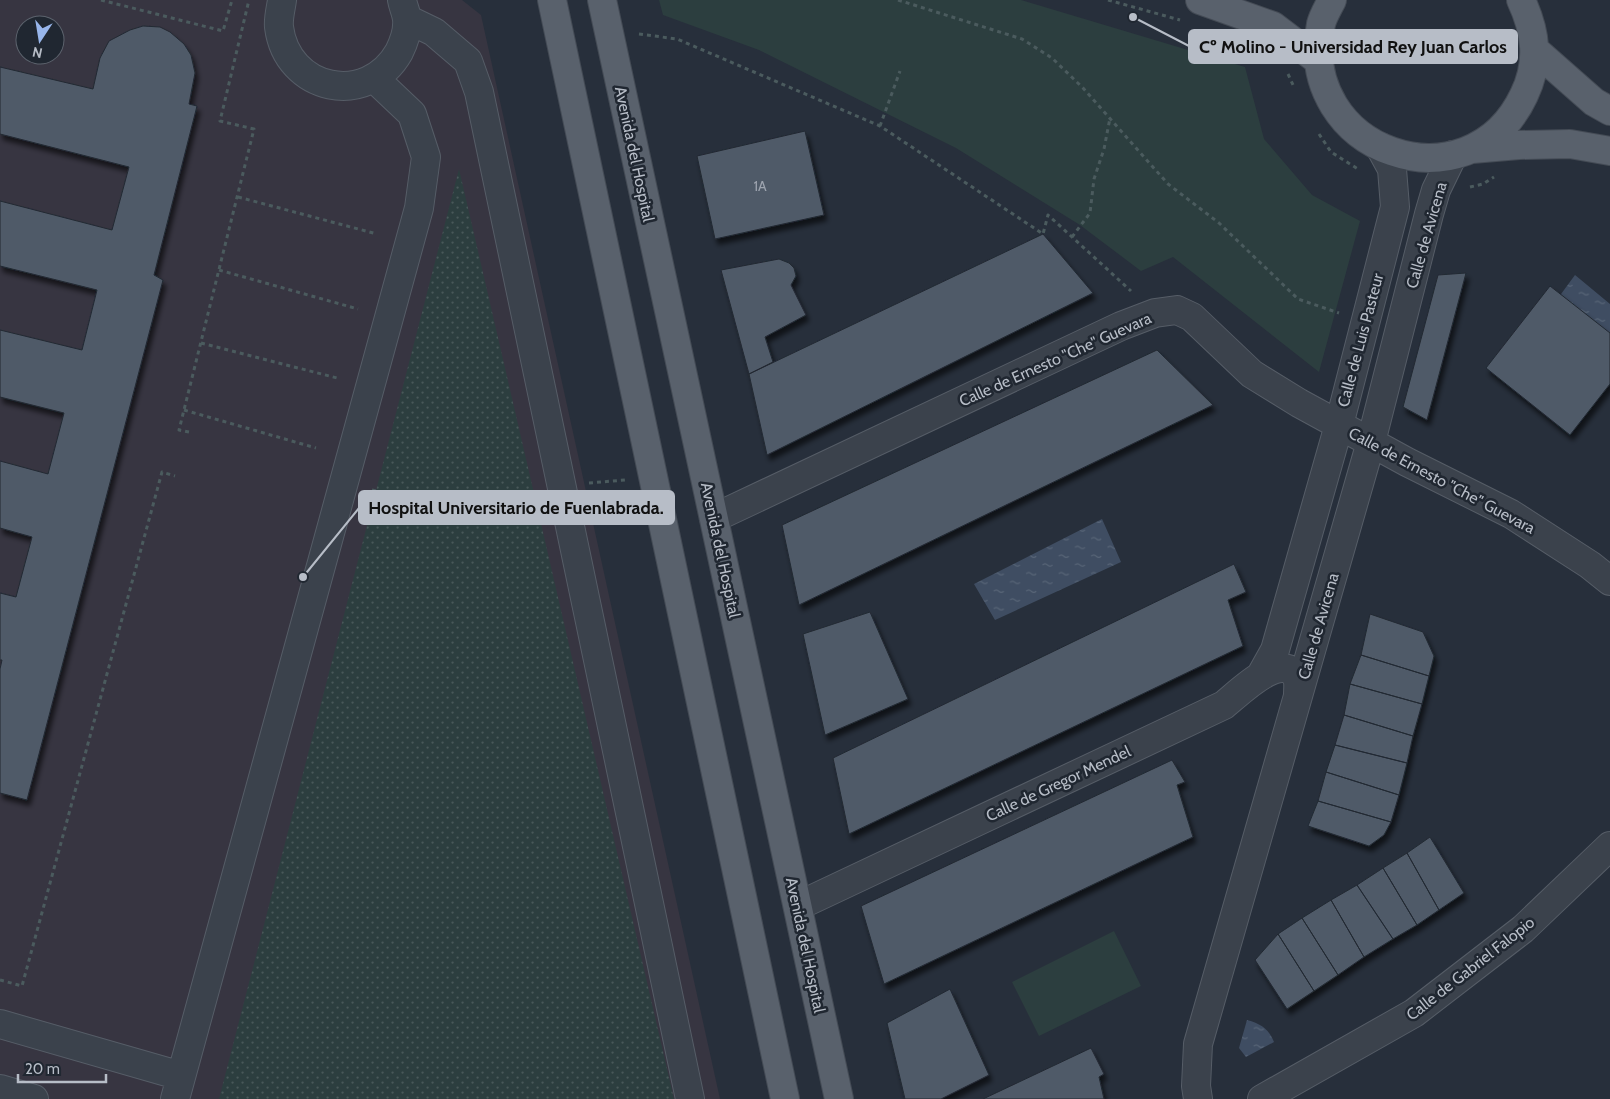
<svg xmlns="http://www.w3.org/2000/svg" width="1610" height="1099" viewBox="0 0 1610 1099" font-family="Cabin,sans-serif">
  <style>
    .medical { fill: #373541; fill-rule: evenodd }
    .grass { fill: url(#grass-dots) }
    .park { fill: #2c3e3f }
    .water { fill: url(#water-ripples) }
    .building { fill: #505a67; stroke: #222933; filter: url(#shadow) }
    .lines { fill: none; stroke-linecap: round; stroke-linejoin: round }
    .minor-casing { stroke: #565d67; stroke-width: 30 }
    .major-casing { stroke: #444b55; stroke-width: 30 }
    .path { stroke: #4b5b5e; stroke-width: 3; stroke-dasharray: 4 4; stroke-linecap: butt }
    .minor { stroke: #3b424c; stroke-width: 28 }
    .major { stroke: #59616c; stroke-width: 28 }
    .labels { text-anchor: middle; stroke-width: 5; stroke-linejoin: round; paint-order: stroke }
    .number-label { font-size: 14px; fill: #9da4af }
    .street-label { font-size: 16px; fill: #b7bdc7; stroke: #202731 }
    .leader { fill: none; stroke: #b7bdc7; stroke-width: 2 }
    .callout-dot { fill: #b7bdc7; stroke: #202731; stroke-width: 2 }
    .callout { fill: #b7bdc7; stroke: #b7bdc7; stroke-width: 2 }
    .callout-label { font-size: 18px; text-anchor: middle; font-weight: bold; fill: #111 }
  </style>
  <defs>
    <pattern id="grass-dots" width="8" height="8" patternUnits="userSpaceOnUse" patternTransform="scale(1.25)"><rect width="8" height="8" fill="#2c3e3f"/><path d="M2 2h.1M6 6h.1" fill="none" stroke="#485859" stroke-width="1.8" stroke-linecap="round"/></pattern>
    <pattern id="water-ripples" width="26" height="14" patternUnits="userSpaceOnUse" patternTransform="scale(1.25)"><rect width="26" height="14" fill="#3f4d62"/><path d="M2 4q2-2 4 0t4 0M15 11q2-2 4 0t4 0" fill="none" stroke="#586577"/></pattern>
    <filter id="shadow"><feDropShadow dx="3" dy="5.5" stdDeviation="2.5" flood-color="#0009"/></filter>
  </defs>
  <rect width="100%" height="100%" fill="#272f3b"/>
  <!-- medical -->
  <path class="medical" d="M0,0H462L481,15L720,1099H0ZM25,25H55V55H25Z"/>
  <!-- grass -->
  <path class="grass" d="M459,169L674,1099H219Z"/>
  <!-- park -->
  <path class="park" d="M659,0H1021L1245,67L1264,139L1312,195L1360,221L1319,372L1173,257L1141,271L1080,225L956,148L759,50L663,15Z
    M1114,931L1141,986L1039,1036L1012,982Z"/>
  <!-- water -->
  <path class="water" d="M1575,275L1610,304V350L1553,305Z
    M1102,519L1121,562L995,620L974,584Z
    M1247,1020C1261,1024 1268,1028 1274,1042L1246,1057L1239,1048Z"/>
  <!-- building -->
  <path class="building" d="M143,26L160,27L170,32L184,44L191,55L195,73L189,104L197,106L154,275L163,280L27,800L0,793V669L2,660H0V593L16,597L32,537L0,528V461L48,474L64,413L0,397V330L82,350L97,290L0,266V201L112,230L129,167L0,134V67L93,89L100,58L109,41L130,30Z
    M805,131L824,215L715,239L697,156Z
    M1043,234L1093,293L767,455L749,374Z
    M779,259L789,263L794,268L796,276L791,285L806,315L765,337L773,362L749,374L721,270Z
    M1466,273L1427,420L1403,407L1438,275Z
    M1550,286L1610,333V384L1570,435L1486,368Z
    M1157,350L1213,405L799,605L782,525Z
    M1234,564L1246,592L1228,600L1243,646L849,834L833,758Z
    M870,612L908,699L825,735L803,634Z
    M1370,614L1423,632L1434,656L1429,676L1361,655Z
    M1361,655L1429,676L1422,704L1350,684Z
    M1350,684L1422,704L1413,736L1344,715Z
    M1344,715L1413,736L1407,763L1335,745Z
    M1335,745L1407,763L1399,795L1326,772Z
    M1172,760L1185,782L1177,785L1193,837L884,984L861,906Z
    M1326,772L1399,795L1391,822L1318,801Z
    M1318,801L1391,822L1384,835L1369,846L1308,826Z
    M1430,837L1464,893L1439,910L1407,853Z
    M1407,853L1439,910L1417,925L1383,868Z
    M1383,868L1417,925L1393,939L1357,885Z
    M1357,885L1393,939L1364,957L1331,900Z
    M1331,900L1364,957L1338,975L1302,918Z
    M1302,918L1338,975L1314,991L1278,934Z
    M1278,934L1314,991L1287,1009L1255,960Z
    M950,989L989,1075L941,1099H905L887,1023Z
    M1091,1048L1104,1074L1099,1077L1104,1099H983Z"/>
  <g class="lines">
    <!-- minor casing -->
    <g class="minor-casing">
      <path id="minor" d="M282,0C281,8 278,18 279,27C287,91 367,108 399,52C404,42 408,29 407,19C406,12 403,6 402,0
        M407,19L434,32L468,61L479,92L690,1099
        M714,518L1121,326L1155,313L1177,310L1192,317L1252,374L1299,403L1407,462L1511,514L1590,565L1610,581
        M1261,675L1275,650L1339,425L1395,207L1392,169L1380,147
        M798,906L1224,705C1238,694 1283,648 1297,678C1299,682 1298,690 1298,694
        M0,1024L181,1076
        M0,1089L34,1099
        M175,1099L419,208L426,157L412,114L374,78
        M1198,1099L1196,1086L1198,1044L1371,442L1429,214L1436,190L1453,155
        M1262,1099L1414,1013L1523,929L1610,846"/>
    </g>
    <!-- major casing -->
    <g class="major-casing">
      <path id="major" d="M552,0L785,1099
        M602,0L839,1099
        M1200,0L1273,26L1319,61
        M1332,0C1328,8 1323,16 1321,24C1295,152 1469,212 1524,95C1540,62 1536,32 1521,0
        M1535,50L1594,102L1610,111
        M1472,149L1519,145L1570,144L1610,151"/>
    </g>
    <!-- path -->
    <path class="path" d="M101,0L223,31L232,0
      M898,0L1022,39L1052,58L1083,88L1168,184L1219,223L1298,299L1339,313
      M1108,0L1180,20
      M639,34L677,39L880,126L1043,234L1048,215L1131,291
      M1288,74L1294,87
      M880,126L900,71
      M1319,134L1331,152L1358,169
      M1470,187L1483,184L1494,177
      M238,197L377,234
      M1072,237L1090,213L1094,179L1104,149L1110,118
      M219,270L358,309
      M201,343L337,378
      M184,410L316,448
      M189,432L179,430L254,129L220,121L249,0
      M589,483L625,480
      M372,490L422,502L501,507L535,495
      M0,980L22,986L162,472L175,476"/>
    <!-- minor -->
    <use href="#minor" class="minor"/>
    <!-- major -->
    <use href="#major" class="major"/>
  </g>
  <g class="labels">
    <!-- number labels -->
    <g class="number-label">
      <text x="760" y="191">1A</text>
    </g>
    <!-- street labels -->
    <g class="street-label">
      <text transform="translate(635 154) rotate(78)" y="6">Avenida del Hospital</text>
      <text transform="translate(1426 235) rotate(-74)" y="6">Calle de Avicena</text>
      <text transform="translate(1360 340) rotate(-75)" y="6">Calle de Luis Pasteur</text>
      <text transform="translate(1055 359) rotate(-24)" y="6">Calle de Ernesto "Che" Guevara</text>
      <text transform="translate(1442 480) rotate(28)" y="6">Calle de Ernesto "Che" Guevara</text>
      <text transform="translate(721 550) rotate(78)" y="6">Avenida del Hospital</text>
      <text transform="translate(1318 626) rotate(-74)" y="6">Calle de Avicena</text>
      <text transform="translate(1058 783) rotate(-25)" y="6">Calle de Gregor Mendel</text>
      <text transform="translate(806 945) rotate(78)" y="6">Avenida del Hospital</text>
      <text transform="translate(1470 968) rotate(-38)" y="6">Calle de Gabriel Falopio</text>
    </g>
  </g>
  <!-- callouts -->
  <path class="leader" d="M1133 17L1189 46M303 577L359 508"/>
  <g class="callout-dot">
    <circle cx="1133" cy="17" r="5"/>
    <circle cx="303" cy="577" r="5"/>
  </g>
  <g class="callout">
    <rect x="1189" y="30" width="328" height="33" rx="5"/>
    <rect x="359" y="491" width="315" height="33" rx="5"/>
  </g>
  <g class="callout-label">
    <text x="1353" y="53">Cº Molino - Universidad Rey Juan Carlos</text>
    <text x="516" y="514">Hospital Universitario de Fuenlabrada.</text>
  </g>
  <!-- north arrow -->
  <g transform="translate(40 40) rotate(192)"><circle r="24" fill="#202731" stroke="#5c636d"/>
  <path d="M0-4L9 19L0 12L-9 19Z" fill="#98b6eb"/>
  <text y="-8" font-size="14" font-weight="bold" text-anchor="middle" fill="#b7bdc7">N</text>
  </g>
  <!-- scale -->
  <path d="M18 1074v8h88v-8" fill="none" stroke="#b7bdc7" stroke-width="2.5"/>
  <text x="25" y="1074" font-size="15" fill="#b7bdc7" stroke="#202731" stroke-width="4" paint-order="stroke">20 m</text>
</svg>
